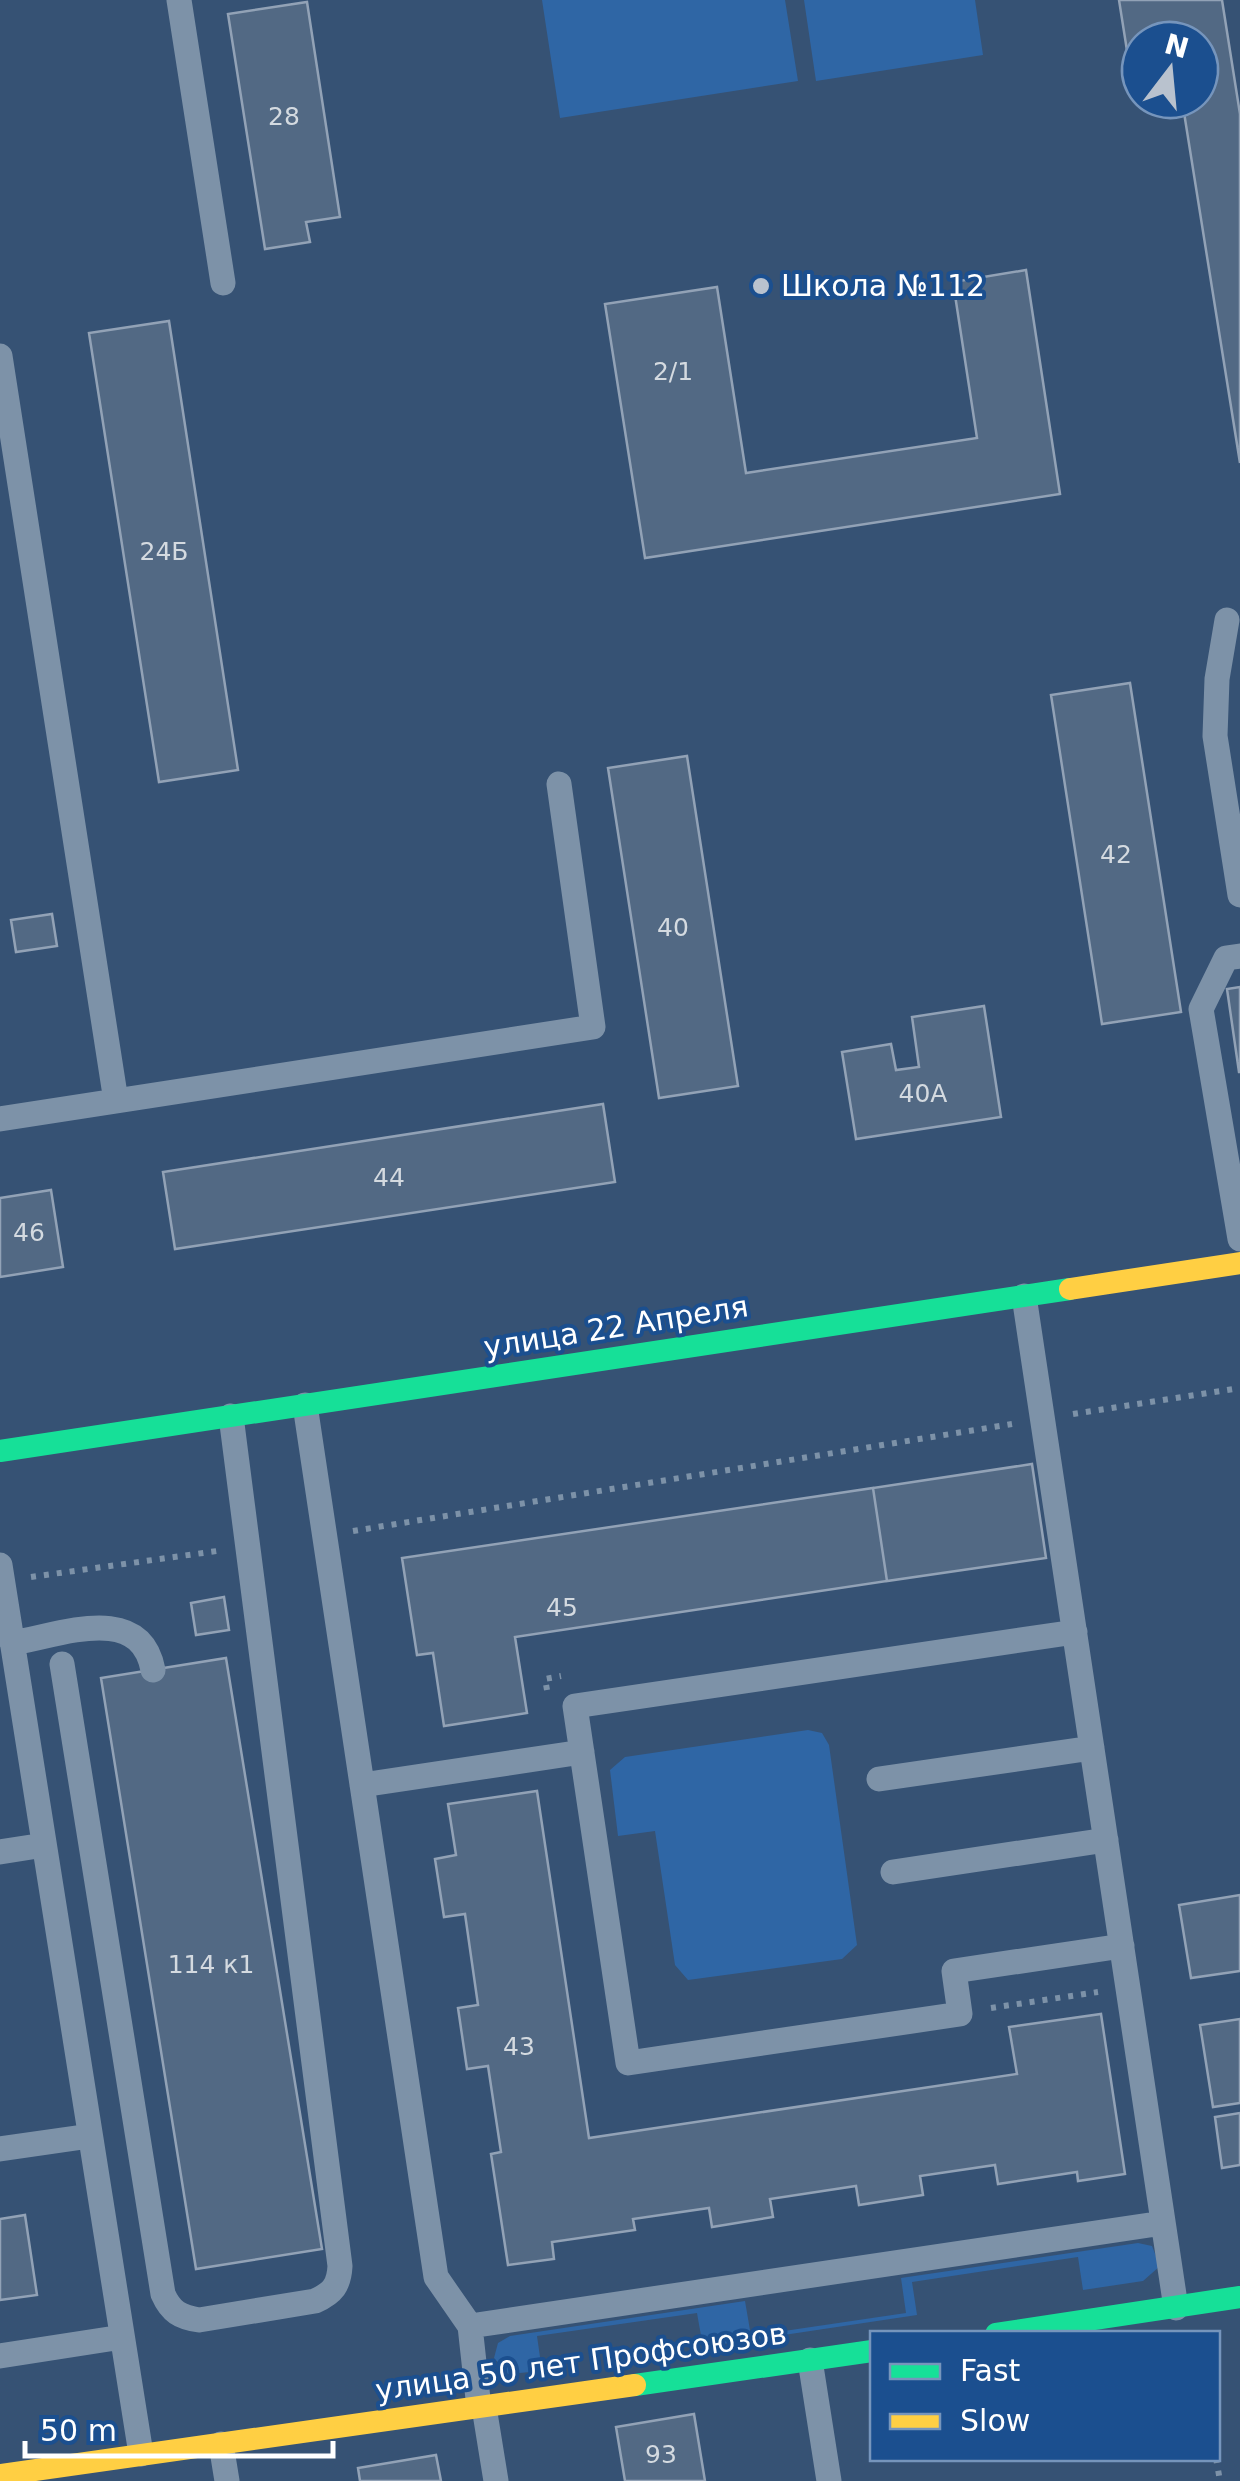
<svg xmlns="http://www.w3.org/2000/svg" width="1240" height="2481" viewBox="0 0 1240 2481" font-family="'DejaVu Sans',sans-serif">
  <style>
    .green { fill: #2f66a5 }
    .building { fill: #526984; stroke: #92a2b6; stroke-width: 2.5 }
    .lines { fill: none; stroke-linecap: round; stroke-linejoin: round }
    .path { stroke: #7d92a8; stroke-width: 6; stroke-dasharray: 5 8; stroke-linecap: butt }
    .lane { stroke: #7d92a8; stroke-width: 25 }
    .fast { stroke: #16e098; stroke-width: 22 }
    .slow { stroke: #ffcf43; stroke-width: 22 }
    .poi-dot { fill: #b9c2ce; stroke: #1b4f8f; stroke-width: 4 }
    .labels { text-anchor: middle; stroke-width: 8; stroke-linejoin: round; paint-order: stroke }
    .number-label { font-size: 25px; fill: #d4dae0 }
    .poi-label { font-size: 30px; fill: #fff; stroke: #1b4f8f; text-anchor: start }
    .street-label { font-size: 30px; fill: #fff; stroke: #1b4f8f }
  </style>
  <rect width="100%" height="100%" fill="#365274"/>
  <!-- green -->
  <path class="green" d="M542,0H785L798,81L560,118Z
    M804,0H975L983,55L816,81Z
    M808,1730L822,1733L829,1745L857,1945L842,1959L688,1980L675,1965L655,1831L618,1836L610,1770L625,1757Z
    M1138,2243L1152,2246L1160,2266L1143,2281L1083,2290L1078,2257L912,2282L917,2315L703,2347L697,2313L537,2336L542,2371L508,2374L494,2358L498,2343L510,2336L745,2301L751,2336L906,2313L901,2278Z"/>
  <!-- building -->
  <path class="building" d="M1119,0H1222L1240,114V463L1182,100H1200V40H1140V94L1134,95Z
    M307,2L340,217L306,222L310,242L265,249L228,14Z
    M1026,270L1060,494L645,558L605,304L717,287L746,473L977,438L953,282Z
    M169,321L238,770L159,782L89,333Z
    M1130,683L1181,1012L1102,1024L1051,695Z
    M687,756L738,1086L659,1098L608,768Z
    M52,914L57,946L16,952L11,920Z
    M1240,987V1072H1239L1227,989Z
    M984,1006L1001,1117L856,1139L842,1052L891,1044L896,1070L919,1067L912,1017Z
    M603,1104L615,1182L175,1249L163,1172Z
    M51,1190L63,1267L0,1277V1198Z
    M1032,1464L1046,1558L887,1581L873,1488Z
    M873,1488L887,1581L515,1637L527,1713L444,1726L433,1653L417,1655L402,1558Z
    M224,1597L229,1630L196,1635L191,1603Z
    M226,1658L322,2249L196,2269L101,1678Z
    M537,1791L589,2138L1017,2074L1009,2027L1101,2014L1125,2174L1078,2181L1077,2172L998,2184L995,2165L920,2176L923,2195L859,2205L856,2186L770,2199L773,2217L712,2227L709,2208L633,2219L635,2230L552,2242L554,2259L508,2265L491,2154L501,2152L488,2066L467,2069L458,2008L478,2005L465,1914L444,1917L435,1859L456,1855L448,1804Z
    M1240,1895V1971L1191,1978L1179,1905Z
    M1240,2019V2103L1213,2107L1200,2025Z
    M1240,2113V2165L1222,2168L1215,2117Z
    M25,2215L37,2295L0,2300V2219Z
    M694,2414L705,2481H625L616,2427Z
    M436,2455L441,2481H360L358,2468Z"/>
  <g class="lines">
    <!-- path -->
    <path class="path" d="M1073,1414L1240,1388
      M353,1531L1012,1424
      M31,1577L217,1551
      M547,1690L545,1679L561,1676
      M991,2008L1098,1992
      M1216,2458L1220,2481"/>
    <!-- lane -->
    <path class="lane" d="M179,0L223,283
      M0,356L116,1101
      M1227,620L1217,679L1215,736L1240,895
      M1240,956L1226,958L1201,1009L1240,1239
      M0,1119L593,1027L559,784
      M1024,1296L1176,2308
      M305,1405L436,2277L470,2326L479,2408
      M0,1565L141,2454
      M1075,1632L575,1706L628,2063L960,2014L954,1971L1122,1946
      M12,1643C61,1635 140,1602 153,1670
      M62,1664L163,2294C171,2312 180,2317 199,2320L315,2301C333,2293 339,2285 340,2266L231,1416
      M879,1779L1092,1748
      M362,1785L582,1752
      M0,1852L44,1845
      M893,1872L1106,1840
      M0,2149L90,2136
      M470,2326L1163,2223
      M0,2356L122,2337
      M810,2360L829,2481
      M484,2407L496,2481
      M221,2444L227,2481"/>
    <!-- fast -->
    <path class="fast" d="M0,1451L1070,1289
      M996,2334L1240,2297
      M635,2385L872,2351"/>
    <!-- slow -->
    <path class="slow" d="M1070,1289L1240,1263
      M0,2475L635,2385"/>
  </g>
  <!-- markers -->
  <circle class="poi-dot" cx="761" cy="286" r="10"/>
  <g class="labels">
    <!-- number labels -->
    <g class="number-label">
      <text x="284" y="125">28</text>
      <text x="673" y="380">2/1</text>
      <text x="164" y="560">24Б</text>
      <text x="1116" y="863">42</text>
      <text x="673" y="936">40</text>
      <text x="923" y="1102">40А</text>
      <text x="389" y="1186">44</text>
      <text x="29" y="1241">46</text>
      <text x="562" y="1616">45</text>
      <text x="211" y="1973">114 к1</text>
      <text x="519" y="2055">43</text>
      <text x="661" y="2463">93</text>
    </g>
    <!-- poi labels -->
    <g class="poi-label">
      <text x="781" y="296">Школа №112</text>
    </g>
    <!-- street labels -->
    <g class="street-label">
      <text transform="translate(616 1327) rotate(-9)" y="10">улица 22 Апреля</text>
      <text transform="translate(581 2362) rotate(-8)" y="10">улица 50 лет Профсоюзов</text>
    </g>
  </g>
  <!-- legend -->
  <rect x="870" y="2331" width="350" height="130" fill="#1b4f8f" stroke="#7695bc" stroke-width="2.5"/>
  <rect x="890" y="2364" width="50" height="15" fill="#16e098" stroke="#7695bc" stroke-width="2.5"/>
  <text x="960" y="2381" font-size="30" fill="#ffffff">Fast</text>
  <rect x="890" y="2414" width="50" height="15" fill="#ffcf43" stroke="#7695bc" stroke-width="2.5"/>
  <text x="960" y="2431" font-size="30" fill="#ffffff">Slow</text>
  <!-- north arrow -->
  <g transform="translate(1170 70) rotate(16)"><circle r="48" fill="#1b4f8f" stroke="#7695bc" stroke-width="2.5"/>
  <path d="M0-8L18 38L0 25L-18 38Z" fill="#b9c2ce"/>
  <text y="-15" font-size="28" font-weight="bold" text-anchor="middle" fill="#ffffff">N</text>
  </g>
  <!-- scale -->
  <path d="M25 2441v15h308v-15" fill="none" stroke="#ffffff" stroke-width="5"/>
  <text x="40" y="2441" font-size="30" fill="#ffffff" stroke="#1b4f8f" stroke-width="8" paint-order="stroke">50 m</text>
</svg>
